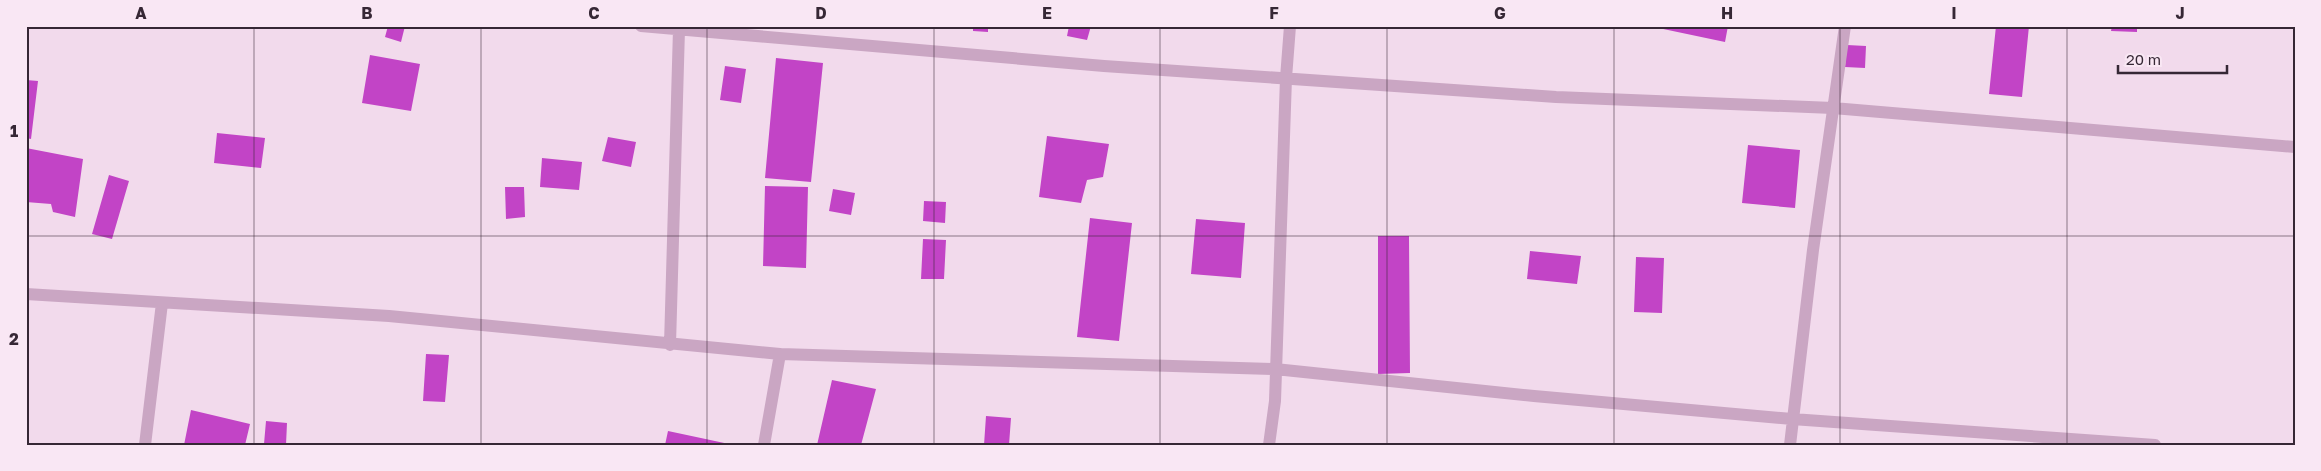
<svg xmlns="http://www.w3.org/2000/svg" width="2321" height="471" viewBox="0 0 2321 471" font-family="'Golos Text',sans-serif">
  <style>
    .building { fill: #c244c6 }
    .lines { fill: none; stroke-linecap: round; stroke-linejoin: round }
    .street { stroke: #caa6c3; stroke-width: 12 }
    .grid { fill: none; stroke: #362735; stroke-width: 1; stroke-opacity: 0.55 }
    .neatline { fill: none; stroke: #362735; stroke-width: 2 }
    .grid-label { font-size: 16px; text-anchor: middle; font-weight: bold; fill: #362735 }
  </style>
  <rect width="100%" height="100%" fill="#f2daec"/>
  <!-- building -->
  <path class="building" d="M388,26H405L401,42L385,37Z
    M973,26H988V32L973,31Z
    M1069,26H1091L1087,40L1067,36Z
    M1649,26H1728L1725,42Z
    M1996,26H2029L2022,97L1989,94Z
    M2112,26H2137V32L2111,31Z
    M1847,45L1866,46L1865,68L1845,67Z
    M370,55L420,64L411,111L362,103Z
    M776,58L823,63L811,182L765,178Z
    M725,66L746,69L741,103L720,100Z
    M26,80L38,81L31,139L26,138Z
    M217,133L265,138L261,168L214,163Z
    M1047,136L1109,144L1103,177L1087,180L1081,203L1039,197Z
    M608,137L636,142L631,167L602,161Z
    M1748,145L1800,150L1795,208L1742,203Z
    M26,148L83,159L75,217L53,212L51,204L26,202Z
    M542,158L582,162L579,190L540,187Z
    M109,175L129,181L112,239L92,234Z
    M765,186L808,187L806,268L763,266Z
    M505,187H524L525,217L506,219Z
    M833,189L855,193L851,215L829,211Z
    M924,201L946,202L945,223L923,221Z
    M1090,218L1132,223L1119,341L1077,337Z
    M1196,219L1245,223L1241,278L1191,274Z
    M1378,236H1409L1410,373L1378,374Z
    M923,239L946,240L944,279H921Z
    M1530,251L1581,256L1577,284L1527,279Z
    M1636,257L1664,258L1662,313L1634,312Z
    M426,354L449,355L445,402L423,401Z
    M832,380L876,389L861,445H817Z
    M191,410L250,424L245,445H184Z
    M986,416L1011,418L1009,445H984Z
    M266,421L287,423L286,445L264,444Z
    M668,431L729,444V445H665Z"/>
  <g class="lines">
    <!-- street -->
    <path class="street" d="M641,26L1104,66L1556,97L1833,108L2295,147
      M26,294L389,316L780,354L1275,369L1534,396L1792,419L2155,445
      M670,345L679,29
      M145,445L162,303
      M764,445L780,354
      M1269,445L1275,401L1286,78L1290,26
      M1790,445L1813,250L1845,26"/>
  </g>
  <!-- grid -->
  <path class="grid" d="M254,26V445M481,26V445M707,26V445M934,26V445M1160,26V445M1387,26V445M1614,26V445M1840,26V445M2067,26V445M26,236H2295"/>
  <!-- border -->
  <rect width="2321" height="471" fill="none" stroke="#f9e7f4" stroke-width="55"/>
  <!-- scale -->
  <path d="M2118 65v8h109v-8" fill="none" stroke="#362735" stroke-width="2.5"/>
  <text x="2126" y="65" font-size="15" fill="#362735" stroke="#f9e7f4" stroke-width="4" paint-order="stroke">20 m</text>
  <rect x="28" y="28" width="2266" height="416" class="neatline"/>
  <g class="grid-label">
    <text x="141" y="19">A</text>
    <text x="367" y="19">B</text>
    <text x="594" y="19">C</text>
    <text x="821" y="19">D</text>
    <text x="1047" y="19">E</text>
    <text x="1274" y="19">F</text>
    <text x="1500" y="19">G</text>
    <text x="1727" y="19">H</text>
    <text x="1954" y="19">I</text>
    <text x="2180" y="19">J</text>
    <text x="14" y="137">1</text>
    <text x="14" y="345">2</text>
  </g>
</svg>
